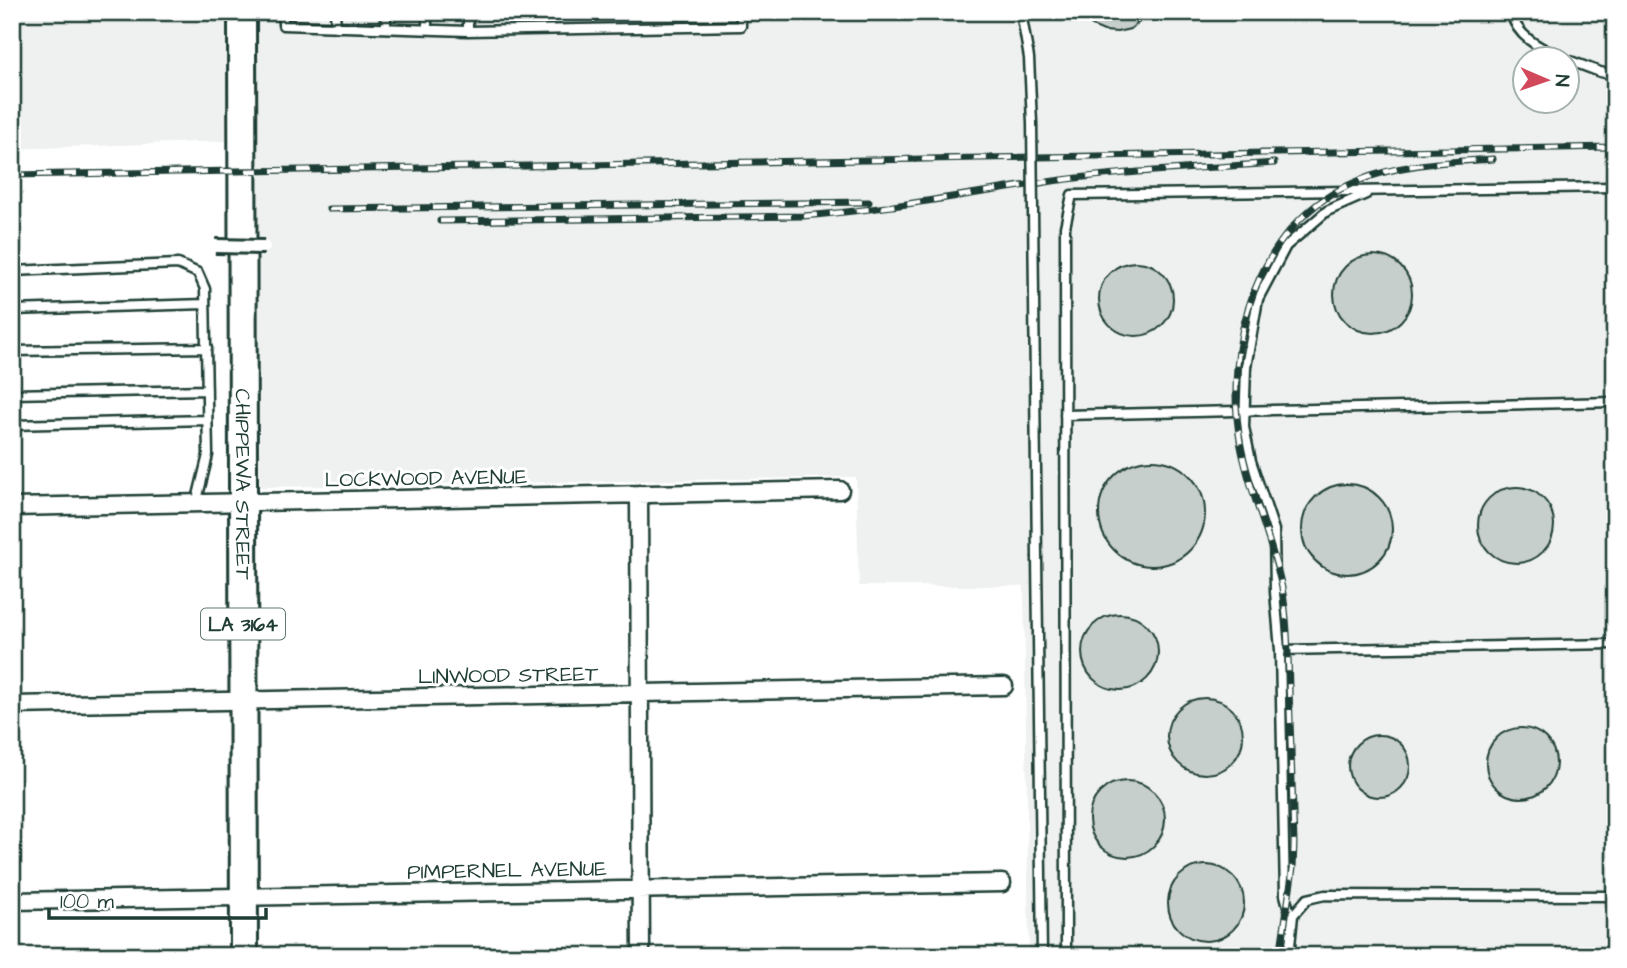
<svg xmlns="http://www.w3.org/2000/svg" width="1627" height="968" viewBox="0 0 1627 968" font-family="'Architects Daughter',sans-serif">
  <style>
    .built { fill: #eef1f0; fill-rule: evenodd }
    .building { fill: #c7cfcc; stroke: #1f3d34; stroke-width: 2 }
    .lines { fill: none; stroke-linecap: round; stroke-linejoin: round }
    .service-casing { stroke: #1f3d34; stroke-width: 13 }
    .minor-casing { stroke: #1f3d34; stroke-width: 21 }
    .primary-casing { stroke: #1f3d34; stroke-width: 32 }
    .service { stroke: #fff; stroke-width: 8 }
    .minor { stroke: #fff; stroke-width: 16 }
    .primary { stroke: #fff; stroke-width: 26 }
    .rail-casing { stroke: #1f3d34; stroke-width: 7 }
    .rail { stroke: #fff; stroke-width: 4.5; stroke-dasharray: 13; stroke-linecap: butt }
    .service-bridge-casing { stroke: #1f3d34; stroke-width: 13; stroke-linecap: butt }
    .pedestrian-bridge-casing { stroke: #1f3d34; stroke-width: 18; stroke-linecap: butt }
    .service-bridge { stroke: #fff; stroke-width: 8 }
    .pedestrian-bridge { stroke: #fff; stroke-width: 12 }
    .labels { text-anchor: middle; stroke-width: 6; stroke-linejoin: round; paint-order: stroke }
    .shield { fill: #fff; stroke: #627771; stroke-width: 2 }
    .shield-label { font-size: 19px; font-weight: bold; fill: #1f3d34 }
    .street-label { font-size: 21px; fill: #1f3d34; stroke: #fff }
  </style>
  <rect width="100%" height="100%" fill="#fff"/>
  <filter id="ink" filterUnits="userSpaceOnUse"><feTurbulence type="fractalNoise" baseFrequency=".0143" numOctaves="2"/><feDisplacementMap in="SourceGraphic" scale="14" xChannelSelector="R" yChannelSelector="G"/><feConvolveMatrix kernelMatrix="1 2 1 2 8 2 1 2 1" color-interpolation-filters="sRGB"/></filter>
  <g filter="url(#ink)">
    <!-- built -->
    <path class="built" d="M12,12H226L227,141L12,149Z
      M257,12H1615V956H1029L1024,586H859L856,477L260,487ZM1526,60H1568V102H1526Z"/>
    <!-- building -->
    <path class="building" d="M1077,12H1153L1130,29L1117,32L1104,31L1092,26Z
      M1334 294a39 39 0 1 1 78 0a39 39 0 1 1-78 0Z
      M1099 299a37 37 0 1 1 74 0a37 37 0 1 1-74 0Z
      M1099 513a53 53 0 1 1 106 0a53 53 0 1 1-106 0Z
      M1302 529a45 45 0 1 1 90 0a45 45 0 1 1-90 0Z
      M1478 525a38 38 0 1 1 76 0a38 38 0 1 1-76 0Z
      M1082 652a38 38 0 1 1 76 0a38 38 0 1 1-76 0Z
      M1167 736a38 38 0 1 1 76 0a38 38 0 1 1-76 0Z
      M1486 763a35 35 0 1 1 70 0a35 35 0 1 1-70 0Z
      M1348 766a31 31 0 1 1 62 0a31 31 0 1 1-62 0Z
      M1089 819a38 38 0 1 1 76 0a38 38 0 1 1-76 0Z
      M1168 903a38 38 0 1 1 76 0a38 38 0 1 1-76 0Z"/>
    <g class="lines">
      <!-- service casing -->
      <g class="service-casing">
        <path id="service" d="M283,12V25L468,31L741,26V12
          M335,12L336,27
          M386,12V28
          M427,12V29
          M468,12V31
          M1511,12C1517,39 1543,49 1566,60
          M1568,60L1600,72L1615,75
          M12,271L178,264L198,273L205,289L208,455L196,504
          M12,310L205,304
          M12,351L207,348
          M12,394L207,390
          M1065,415L1615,402
          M12,425L207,420
          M1037,558L1042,956
          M1280,650L1615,644
          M1292,921L1285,895L1280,650L1275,592L1274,530L1251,461L1244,427L1246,367L1258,299L1286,246L1327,211L1366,194
          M1066,956L1065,227L1072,195L1615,187
          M1289,956L1293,915L1307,899L1325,895L1615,896"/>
      </g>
      <!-- minor casing -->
      <g class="minor-casing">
        <path id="minor" d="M639,494L641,956
          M12,507L840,490
          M12,705L1004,686
          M12,901L1002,883"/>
      </g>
      <!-- primary casing -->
      <g class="primary-casing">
        <g id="primary">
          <path id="s1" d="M242,12L244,956"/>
        </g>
      </g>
      <!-- service -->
      <use href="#service" class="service"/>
      <!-- minor -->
      <use href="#minor" class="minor"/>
      <!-- primary -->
      <use href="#primary" class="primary"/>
      <!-- rail casing -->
      <g class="rail-casing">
        <path id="rail" d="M12,175L1615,147
          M329,209L869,202
          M440,221L803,216C883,210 961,195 1040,183C1117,171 1197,169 1274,163
          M1280,956L1293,868L1294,843C1292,791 1291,740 1289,689C1288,656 1288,621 1282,588C1272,540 1250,494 1241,446C1222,346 1256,222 1358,181C1400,163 1448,162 1493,159"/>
      </g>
      <!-- rail -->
      <use href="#rail" class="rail"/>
      <!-- service-bridge casing -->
      <g class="service-bridge-casing">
        <path id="service-bridge" d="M1021,12L1029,58L1032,123L1037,558"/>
      </g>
      <!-- pedestrian-bridge casing -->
      <g class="pedestrian-bridge-casing">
        <path id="pedestrian-bridge" d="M215,246L264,247"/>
      </g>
      <!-- service-bridge -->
      <use href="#service-bridge" class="service-bridge"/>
      <!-- pedestrian-bridge -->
      <use href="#pedestrian-bridge" class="pedestrian-bridge"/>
    </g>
  </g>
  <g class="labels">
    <!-- shield labels -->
    <rect class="shield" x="201" y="608.5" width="84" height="31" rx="5"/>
    <g class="shield-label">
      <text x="243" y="631">LA 3164</text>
    </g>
    <!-- street labels -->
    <g class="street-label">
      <text transform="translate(426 478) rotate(-1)" y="7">LOCKWOOD AVENUE</text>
      <text dy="7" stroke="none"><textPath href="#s1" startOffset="472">CHIPPEWA STREET</textPath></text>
      <text transform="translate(508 675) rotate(-1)" y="7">LINWOOD STREET</text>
      <text transform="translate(507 870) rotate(-1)" y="7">PIMPERNEL AVENUE</text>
    </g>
  </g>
  <!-- margin -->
  <rect width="1627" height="968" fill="none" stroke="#fff" stroke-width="42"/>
  <rect x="21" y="21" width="1585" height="926" fill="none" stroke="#1f3d34" stroke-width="2.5" filter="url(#ink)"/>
  <!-- north arrow -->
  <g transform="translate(1546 80) rotate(92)"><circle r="33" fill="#ffffff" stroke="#a5b1ae" stroke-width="2"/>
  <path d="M0-5L12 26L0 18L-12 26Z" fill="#d1495b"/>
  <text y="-10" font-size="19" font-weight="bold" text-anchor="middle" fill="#1f3d34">N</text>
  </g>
  <!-- scale -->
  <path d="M49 908v10h217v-10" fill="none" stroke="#1f3d34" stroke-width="3.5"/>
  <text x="60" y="908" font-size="21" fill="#1f3d34" stroke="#ffffff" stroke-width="5" paint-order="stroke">100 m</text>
</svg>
